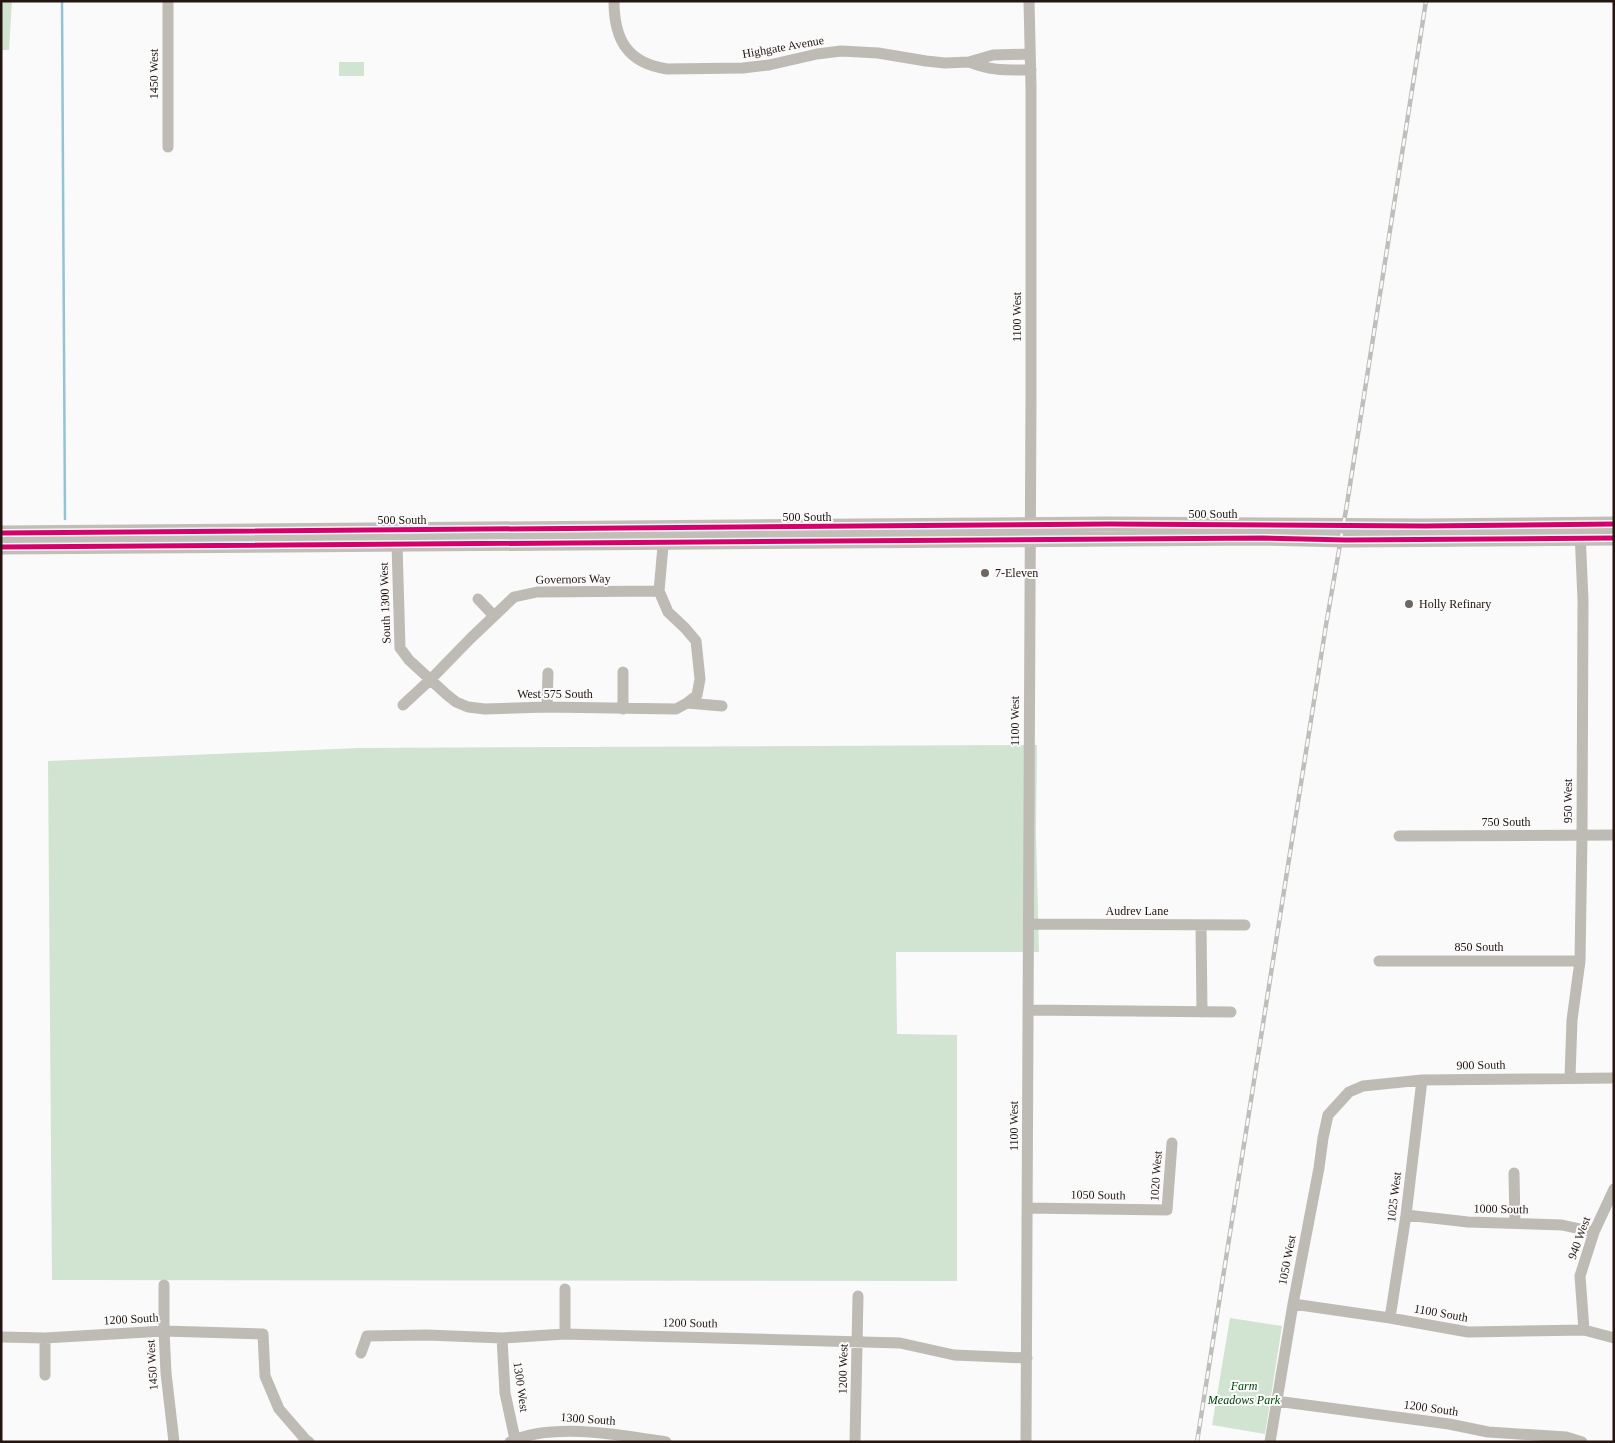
<svg xmlns="http://www.w3.org/2000/svg" width="1615" height="1443" viewBox="0 0 1615 1443" font-family="'Times New Roman',serif">
  <style>
    .green { fill: #d1e3d1 }
    .lines { fill: none; stroke-linecap: round; stroke-linejoin: round }
    .stream { stroke: #94c3d4; stroke-width: 2.5 }
    .minor { stroke: #bebbb4; stroke-width: 11 }
    .major { stroke: #c0beb6; stroke-width: 15 }
    .rail-casing { stroke: #c0beba; stroke-width: 4.5 }
    .rail { stroke: #fafafa; stroke-width: 2.5; stroke-dasharray: 8; stroke-linecap: butt }
    .cycleway-casing { stroke: #fafafa; stroke-width: 8 }
    .cycleway { stroke: #d6006c; stroke-width: 5 }
    .poi-dot { fill: #6e6663; stroke: #fafafa; stroke-width: 2 }
    .labels { text-anchor: middle; stroke-width: 4; stroke-linejoin: round; paint-order: stroke }
    .street-label { font-size: 12px; fill: #231611; stroke: #fafafa }
    .poi-label { font-size: 12px; fill: #231611; stroke: #fafafa; text-anchor: start }
    .park-label { font-size: 12px; font-style: italic; fill: #00440b; stroke: #fafafa }
  </style>
  <rect width="100%" height="100%" fill="#fafafa"/>
  <!-- green -->
  <path class="green" d="M1,1H12L9,50H1Z
    M339,62H364V76H339Z
    M1037,745L1036,834L1039,952H896L897,1034L957,1035V1281L52,1280L48,761L359,748Z
    M1230,1318L1282,1326L1265,1434L1212,1425Z"/>
  <g class="lines">
    <!-- stream -->
    <path class="stream" d="M62,1L65,519"/>
    <!-- minor -->
    <path class="minor" d="M168,1V147
      M614,1C614,39 627,63 667,69L743,68L769,65L817,54L841,51L878,53L926,61L945,63L969,62L993,55L1030,54
      M969,62C991,71 1007,70 1031,70
      M397,544L400,648L409,660L446,694L456,702L468,707L485,709L547,707L676,709L687,703L697,695L700,679L696,641L685,628L668,612L659,591L664,535
      M478,599L494,616
      M687,703L722,706
      M403,705L431,679L471,638L514,597L537,592L659,591
      M547,707L548,673
      M623,709V672
      M1399,836L1614,835
      M1029,924L1245,925
      M1201,925L1202,1012
      M1379,961H1580
      M1028,1010L1231,1012
      M1570,1077L1572,1020L1580,961L1582,836L1583,600L1580,532
      M1514,1173L1515,1223
      M1027,1208L1167,1210L1172,1143
      M1406,1215L1468,1222L1562,1225L1594,1232
      M164,1285V1331L166,1373L174,1442
      M1293,1304L1390,1318L1468,1332L1584,1330L1614,1338
      M1390,1318L1406,1215L1422,1080
      M1584,1330L1580,1276L1594,1232L1614,1189
      M565,1334V1289
      M1,1337L45,1338L164,1331L263,1334L265,1376L279,1409L306,1440L309,1442
      M45,1338V1375
      M502,1338L505,1393L515,1439
      M361,1353L367,1336L427,1335L502,1338L565,1334L900,1343L954,1355L1027,1358
      M1276,1401L1449,1424L1488,1432L1566,1437L1582,1442
      M510,1442C551,1422 621,1435 666,1442
      M855,1442L858,1296
      M1026,1442L1031,395V87L1029,1
      M1270,1442L1293,1304L1319,1168L1323,1138L1328,1115L1349,1092L1363,1086L1422,1080L1614,1078"/>
    <!-- major -->
    <path class="major" d="M1,533L1109,524L1424,526L1614,524
      M1,547L1263,538L1346,540L1614,538"/>
    <!-- rail casing -->
    <g class="rail-casing">
      <path id="rail" d="M1197,1442L1326,625L1347,504L1426,1"/>
    </g>
    <!-- rail -->
    <use href="#rail" class="rail"/>
    <!-- cycleway casing -->
    <g class="cycleway-casing">
      <path id="cycleway" d="M1,533L1109,524L1424,526L1614,524
        M1,547L1263,538L1346,540L1614,538"/>
    </g>
    <!-- cycleway -->
    <use href="#cycleway" class="cycleway"/>
  </g>
  <!-- markers -->
  <g class="poi-dot">
    <circle cx="985" cy="573" r="5"/>
    <circle cx="1409" cy="604" r="5"/>
  </g>
  <g class="labels">
    <!-- street labels -->
    <g class="street-label">
      <text transform="translate(783 47) rotate(-10)" y="4">Highgate Avenue</text>
      <text transform="translate(154 74) rotate(-90)" y="4">1450 West</text>
      <text transform="translate(1017 317) rotate(-90)" y="4">1100 West</text>
      <text x="1213" y="518">500 South</text>
      <text x="807" y="521">500 South</text>
      <text x="402" y="524">500 South</text>
      <text transform="translate(573 579) rotate(-1)" y="4">Governors Way</text>
      <text transform="translate(385 603) rotate(-92)" y="4">South 1300 West</text>
      <text x="555" y="698">West 575 South</text>
      <text transform="translate(1015 721) rotate(-90)" y="4">1100 West</text>
      <text transform="translate(1568 801) rotate(-90)" y="4">950 West</text>
      <text x="1506" y="826">750 South</text>
      <text x="1137" y="915">Audrev Lane</text>
      <text x="1479" y="951">850 South</text>
      <text transform="translate(1481 1065) rotate(-1)" y="4">900 South</text>
      <text transform="translate(1014 1126) rotate(-90)" y="4">1100 West</text>
      <text transform="translate(1156 1176) rotate(-86)" y="4">1020 West</text>
      <text transform="translate(1098 1195) rotate(1)" y="4">1050 South</text>
      <text transform="translate(1394 1197) rotate(-83)" y="4">1025 West</text>
      <text transform="translate(1501 1209) rotate(1)" y="4">1000 South</text>
      <text transform="translate(1579 1238) rotate(-70)" y="4">940 West</text>
      <text transform="translate(1287 1260) rotate(-79)" y="4">1050 West</text>
      <text transform="translate(1441 1313) rotate(10)" y="4">1100 South</text>
      <text transform="translate(131 1319) rotate(-3)" y="4">1200 South</text>
      <text transform="translate(690 1323) rotate(1)" y="4">1200 South</text>
      <text transform="translate(152 1365) rotate(-94)" y="4">1450 West</text>
      <text transform="translate(843 1369) rotate(-89)" y="4">1200 West</text>
      <text transform="translate(521 1387) rotate(82)" y="4">1300 West</text>
      <text transform="translate(1431 1408) rotate(8)" y="4">1200 South</text>
      <text transform="translate(588 1419) rotate(4)" y="4">1300 South</text>
    </g>
    <!-- poi labels -->
    <g class="poi-label">
      <text x="995" y="577">7-Eleven</text>
      <text x="1419" y="608">Holly Refinary</text>
    </g>
    <!-- park labels -->
    <g class="park-label">
      <text x="1244" y="1390">Farm<tspan x="1244" dy="14">Meadows Park</tspan></text>
    </g>
  </g>
  <!-- border -->
  <rect width="1615" height="1443" fill="none" stroke="#231611" stroke-width="5"/>
</svg>
